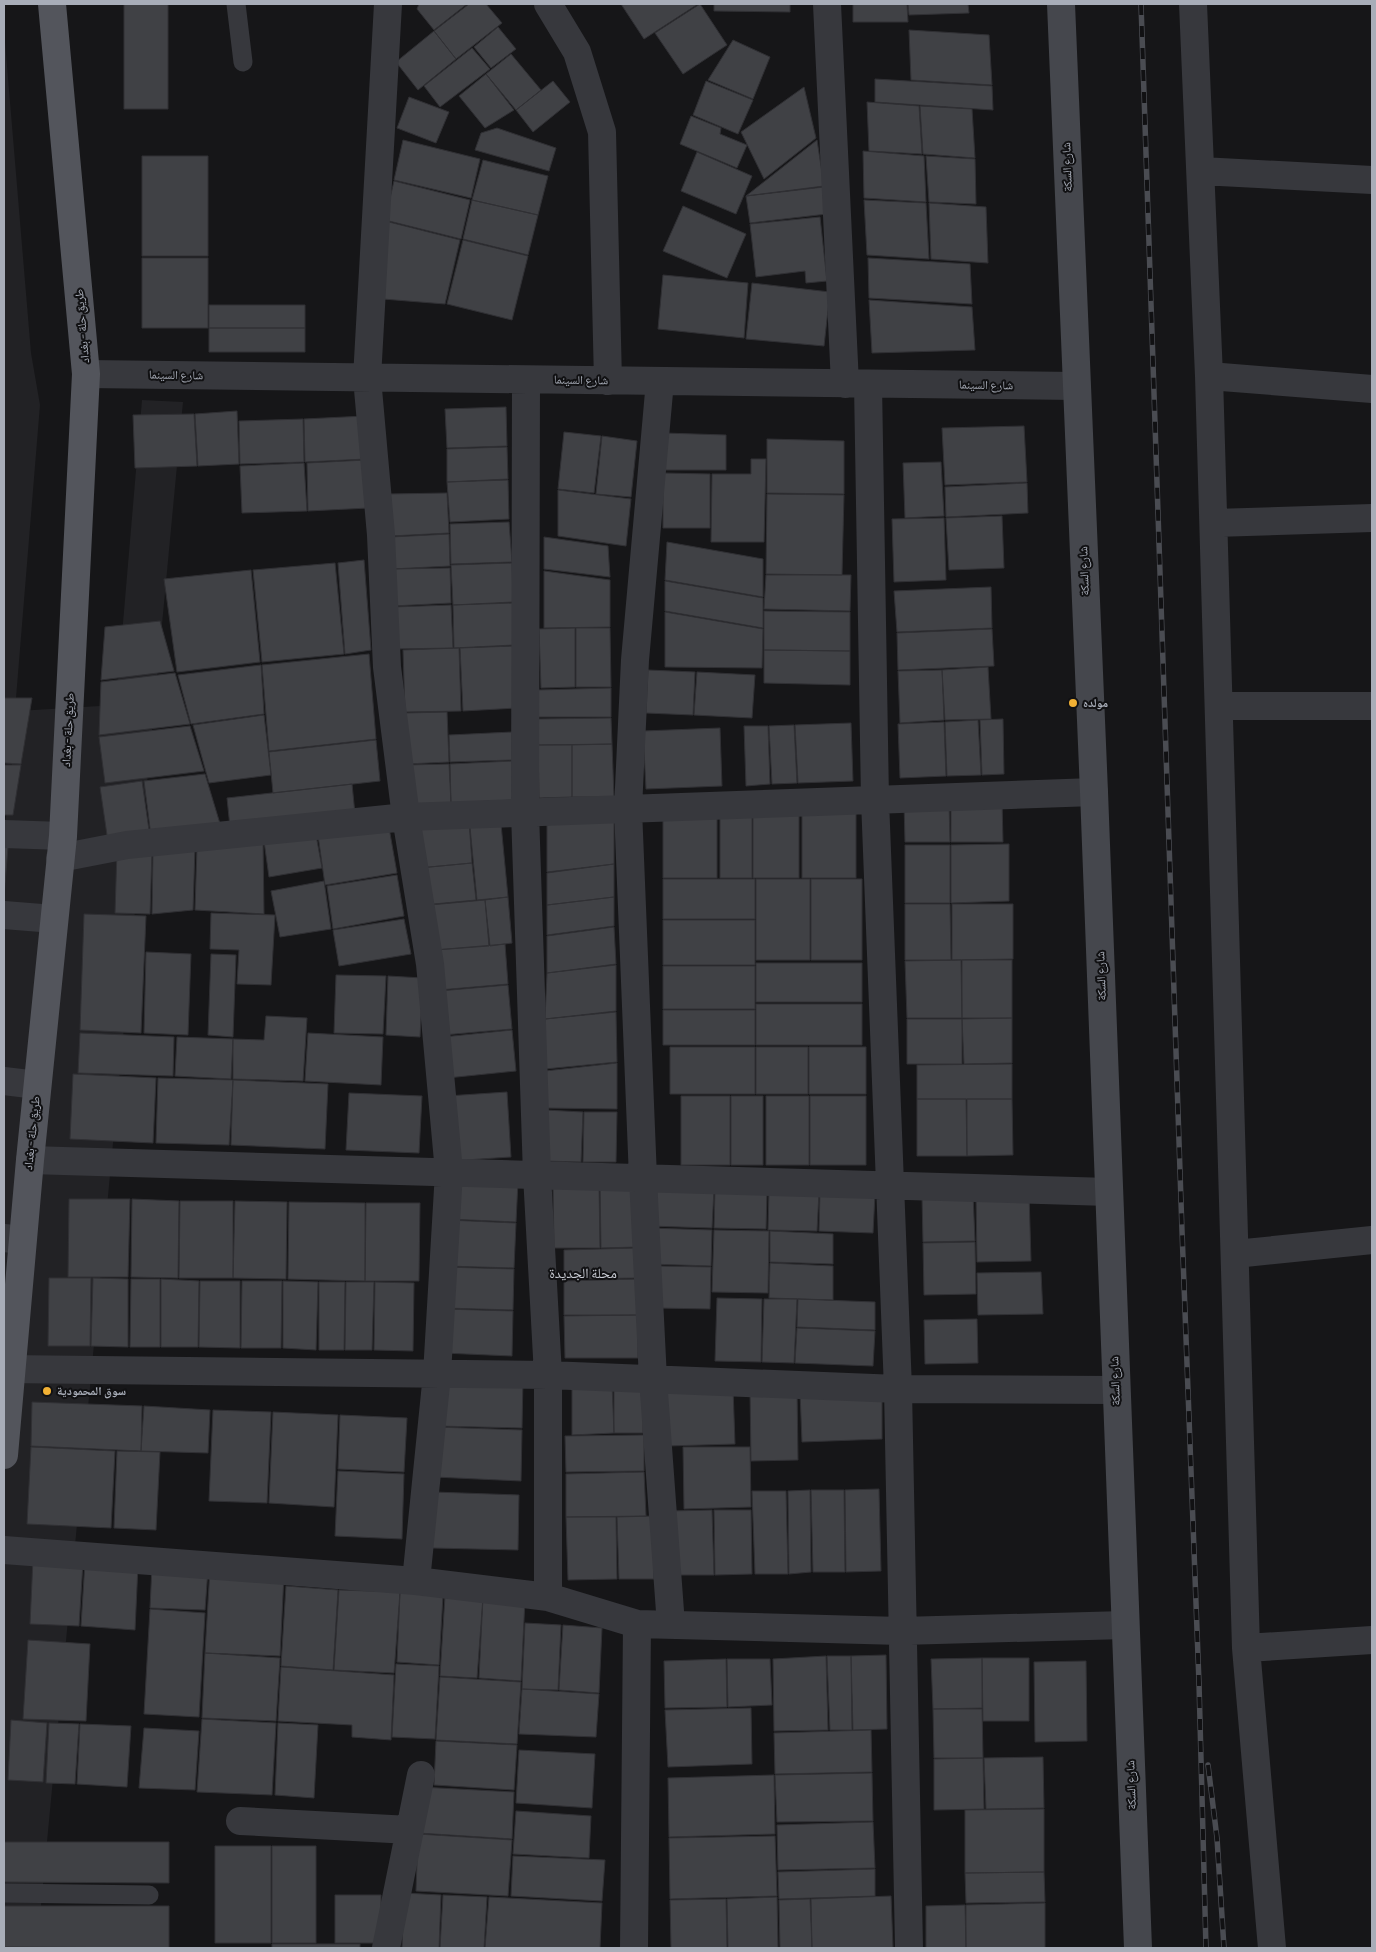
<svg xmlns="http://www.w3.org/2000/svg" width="1376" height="1952" viewBox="0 0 1376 1952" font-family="Barlow,'Noto Naskh Arabic',sans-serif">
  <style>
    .built { fill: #222225 }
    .building { fill: #404145; stroke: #303034 }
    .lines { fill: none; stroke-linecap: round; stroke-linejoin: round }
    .lane { stroke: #37383d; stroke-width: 19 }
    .street { stroke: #37383d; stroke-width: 28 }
    .secondary { stroke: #45474d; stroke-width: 28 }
    .primary { stroke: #53555c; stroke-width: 28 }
    .rail-casing { stroke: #4a4c52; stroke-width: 5.5 }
    .rail { stroke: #111113; stroke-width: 4; stroke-dasharray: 11; stroke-linecap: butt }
    .poi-dot { fill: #f2b134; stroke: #111113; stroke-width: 2 }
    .labels { text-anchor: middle; stroke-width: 4; stroke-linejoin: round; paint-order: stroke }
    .street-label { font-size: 12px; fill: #a8adb8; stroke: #111113 }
    .poi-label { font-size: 12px; font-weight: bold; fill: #a8adb8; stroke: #111113; text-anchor: start }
    .neighbourhood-label { font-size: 14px; fill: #c9ccd4; stroke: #111113 }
  </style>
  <rect width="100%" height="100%" fill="#161618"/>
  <!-- built -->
  <path class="built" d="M4,30L31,353L40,405L16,698H4Z
    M142,400L183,402L37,1948H4V834L18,711L116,705Z"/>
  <!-- building -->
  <path class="building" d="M124,4H168V109H124Z
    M419,4H467L434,30L417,9Z
    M469,4H486L502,23L456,59L434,31Z
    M621,4H698L644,39Z
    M700,4L727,45L683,74L655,33Z
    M714,4H790V12L714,11Z
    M853,4H907L908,22H853Z
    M908,4H968L969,13L909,15Z
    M498,27L516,49L491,68L474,47Z
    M909,30L989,35L992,85L911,80Z
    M434,31L456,59L418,90L396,62Z
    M733,40L770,57L753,99L708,80Z
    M472,48L490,69L440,107L424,86Z
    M511,54L541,90L516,110L486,74Z
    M486,74L514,110L485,128L459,96Z
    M875,79L992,86L993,110L875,102Z
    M553,81L570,102L533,132L516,110Z
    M706,81L753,100L738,134L693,115Z
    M804,87L816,138L764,179L741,132Z
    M409,97L449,112L436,143L397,128Z
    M867,102L919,106L922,154L869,151Z
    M920,106L972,109L975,158L923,154Z
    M691,116L721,128L720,134L747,145L737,168L680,144Z
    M497,128L556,148L549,171L475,150L481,133Z
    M403,140L480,159L471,198L394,180Z
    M817,140L824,186L746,196Z
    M863,151L924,156L926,202L864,198Z
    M697,152L752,176L736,214L681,191Z
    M142,156H208V256H142Z
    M926,156L975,159L976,204L929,202Z
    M483,160L548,176L538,215L472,200Z
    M394,181L470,200L461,239L385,220Z
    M824,187L827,214L750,223L746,196Z
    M472,200L538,215L528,255L463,239Z
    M864,200L926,203L929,259L867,255Z
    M929,203L986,207L988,263L931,259Z
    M683,206L746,234L727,278L663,251Z
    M820,217L827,281L806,283L805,271L756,277L750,224Z
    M385,221L460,240L445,304L383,299Z
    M463,240L528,256L512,320L447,304Z
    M142,258H208V328H142Z
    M868,258L970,264L972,304L869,298Z
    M663,275L748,283L744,338L658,329Z
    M752,283L830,292L824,346L746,339Z
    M869,300L972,307L975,350L872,353Z
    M209,305H305V328H209Z
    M209,328H305V352H209Z
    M506,407L507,446L447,448L445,409Z
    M237,411L239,464L198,466L195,414Z
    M194,414L197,466L135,468L133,415Z
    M365,416L366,459L305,462L304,419Z
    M303,419L304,462L240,464L239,421Z
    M1024,426L1027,482L945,485L942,428Z
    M564,432L601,436L594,493L558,489Z
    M664,433L726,435V470H663Z
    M602,436L637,441L631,497L596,494Z
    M767,439L844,441V494L767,493Z
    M507,447L508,479L447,482V449Z
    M751,459H766L764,542H711L712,474H751Z
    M366,460L369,508L308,511L307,463Z
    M941,462L944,516L905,518L903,463Z
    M304,463L307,511L242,513L240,466Z
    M663,473L710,474V528H663Z
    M508,480L509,519L450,522L447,482Z
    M1027,483L1028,513L946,517L945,487Z
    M558,490L631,499L626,546L558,536Z
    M447,493L449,533L391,536L388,494Z
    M767,494L844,495L842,575L766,574Z
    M1002,516L1004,568L949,570L946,518Z
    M944,518L946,580L894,582L892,519Z
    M509,522L512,562L451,564L450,524Z
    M449,534L450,566L392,569L391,537Z
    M544,537L608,546L610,577L544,569Z
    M667,542L763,559V597L665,580Z
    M364,560L371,650L345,654L338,563Z
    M335,563L344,654L262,662L253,570Z
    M512,563L513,602L453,605L451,565Z
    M450,568L451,603L393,606L392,569Z
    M251,570L260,662L177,672L164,579Z
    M544,571L610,580V627L544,628Z
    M766,575H851L850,611L764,609Z
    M665,581L763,598V628L665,611Z
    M991,587L992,628L897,632L894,591Z
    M513,603L514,645L454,648L453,605Z
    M451,605L453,648L394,649L393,607Z
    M764,611L850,612V651L764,650Z
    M665,612L763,629L762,668L665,667Z
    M160,621L174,671L101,680L105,627Z
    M575,628V687L541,688L539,629Z
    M576,628H610L611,687H576Z
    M992,629L994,666L898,670L897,633Z
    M514,646L517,708L463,711L460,648Z
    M459,648L461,711L405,712L403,650Z
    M764,650L850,651V685L764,683Z
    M369,654L376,739L269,751L262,665Z
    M261,665L264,714L191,724L178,675Z
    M988,667L991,719L945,720L942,670Z
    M648,670L695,672L693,715L646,713Z
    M942,670L944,720L900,723L898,671Z
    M697,672L755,675L752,718L694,715Z
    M175,673L190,724L99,735L101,682Z
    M611,688V717H538V690Z
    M4,698H32L21,764L4,763Z
    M447,712L449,762L407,764L405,713Z
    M264,715L271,775L209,783L193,725Z
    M611,718L612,744L538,745V719Z
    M1003,719L1004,774L982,775L980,720Z
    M978,720L981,775L947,776L945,722Z
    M944,722L946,776L900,778L898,724Z
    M851,723L853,781L798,783L795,725Z
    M794,725L797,783L772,784L769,726Z
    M190,726L204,771L105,783L99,737Z
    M744,726H768L770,784L746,786Z
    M720,728L722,786L646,789L643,731Z
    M512,732V760L450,762L449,735Z
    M376,740L380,781L273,793L269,752Z
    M612,744L614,797H572V745Z
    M538,745H572V797L539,798Z
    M512,761L513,800L451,803L450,764Z
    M449,764L451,803L408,804L407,765Z
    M4,765H21L13,815H4Z
    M205,774L221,827L151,836L144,781Z
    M142,781L150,837L108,842L100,787Z
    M352,784L355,814L230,827L227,798Z
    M1002,801L1003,842H951V803Z
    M904,803H949L950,842H905Z
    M663,811H717V878H663Z
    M720,811H752V878H720Z
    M753,811H799V878H753Z
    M802,811H856V878H802Z
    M614,817V864L547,872V825Z
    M469,821L472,863L419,868L416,826Z
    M388,822L397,873L325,885L318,835Z
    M501,824L508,897L477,900L470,827Z
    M316,835L322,868L269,877L264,841Z
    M263,842L264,914L195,910L197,847Z
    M1009,844V901L951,903V845Z
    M905,845H950V903H905Z
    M4,846L8,847L4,896Z
    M195,847L193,910L152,914L153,851Z
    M117,850L152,851L150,914L115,913Z
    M472,863L476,900L423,905L419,868Z
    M614,864V897L547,905V873Z
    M397,875L404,916L333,929L327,886Z
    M663,879H755V919H663Z
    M756,879H810V960H756Z
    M811,879H862V960H811Z
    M324,881L331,929L280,937L271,891Z
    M508,897L512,943L490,946L485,900Z
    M614,897V926L547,935V905Z
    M485,900L489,946L435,950L430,905Z
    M905,904H950L951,960H905Z
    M952,904H1013V959L952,960Z
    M211,913L275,915L271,985L237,984L239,950L210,949Z
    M84,914L146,916L141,1033L80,1030Z
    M404,919L411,954L339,966L333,930Z
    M663,920H755V965H663Z
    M614,927L616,964L547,973V936Z
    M505,944L508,984L439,990L435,950Z
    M146,952L191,954L188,1035L144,1033Z
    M211,954L236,955L233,1037L208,1035Z
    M961,960L962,1018H907L905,961Z
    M962,960H1012V1018H962Z
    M756,963H862V1002H756Z
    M616,965V1011L545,1019L547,973Z
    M663,966H755V1009H663Z
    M336,975L386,976L383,1034L334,1033Z
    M388,976L423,978L420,1037L386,1035Z
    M508,985L512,1029L443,1035L439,991Z
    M756,1004H862V1045H756Z
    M663,1010H755V1045H663Z
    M616,1012L617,1062L545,1069V1019Z
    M266,1016L307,1018L303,1081L233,1079V1039L264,1040Z
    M1012,1018V1063L964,1064L962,1019Z
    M907,1019H962V1064H907Z
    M512,1030L516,1071L447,1078L443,1037Z
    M80,1033L174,1037L173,1076L78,1073Z
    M308,1033L383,1037L381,1085L305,1081Z
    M177,1037L233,1039L231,1079L175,1076Z
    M670,1047H755V1094H670Z
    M756,1047H808V1094H756Z
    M809,1047H866V1094H809Z
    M617,1063V1109L545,1108V1071Z
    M1012,1064V1099H917V1065Z
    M73,1074L156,1078L153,1143L70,1139Z
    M158,1078L233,1080L229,1145L156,1143Z
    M233,1080L328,1084L325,1149L231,1145Z
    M507,1092L511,1157L450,1161L447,1096Z
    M349,1093L422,1096L419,1153L346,1150Z
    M681,1096H730V1165H681Z
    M731,1096H763V1165H731Z
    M766,1096H809V1165H766Z
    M810,1096H866V1165H810Z
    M917,1099H966L967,1156H917Z
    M967,1099H1012L1013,1155L967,1156Z
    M545,1110L583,1112L581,1162L544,1161Z
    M584,1112H617L616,1162H583Z
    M449,1178L518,1181L516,1222L447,1219Z
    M599,1184L600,1248H554L553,1186Z
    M600,1184H637V1247L601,1248Z
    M650,1187L714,1189L712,1228L649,1226Z
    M715,1189L767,1191L766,1229L714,1228Z
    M769,1191L819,1192L817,1231L768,1230Z
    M820,1192L875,1194L873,1233L819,1231Z
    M1029,1193L1031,1261L977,1262L976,1194Z
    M973,1194L975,1241L923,1242L922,1196Z
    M69,1199H130L128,1277H68Z
    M132,1199L179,1201L178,1278L131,1277Z
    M180,1201H233V1278H179Z
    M235,1201L287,1202L286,1279L233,1278Z
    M289,1202L365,1203V1281L288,1279Z
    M366,1203H420L419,1281H365Z
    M447,1220L516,1223L514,1268L445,1266Z
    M649,1228L712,1230L711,1266L649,1264Z
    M714,1230L769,1231L768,1293L712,1292Z
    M770,1231L833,1234V1264L770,1262Z
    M975,1242L976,1294L924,1295L923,1243Z
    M637,1248L638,1278L564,1279V1250Z
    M770,1263L833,1266V1300L769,1298Z
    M658,1266L711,1267L710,1309L657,1308Z
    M445,1267L514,1269L513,1310L444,1308Z
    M1041,1272L1043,1314L978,1315L977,1273Z
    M49,1278H91L90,1346H48Z
    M93,1278L128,1279V1347L91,1346Z
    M131,1279H160V1347H130Z
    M161,1279L199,1281L198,1347H161Z
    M638,1279V1315H564V1281Z
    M200,1281H240V1348L199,1347Z
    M242,1281H282L281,1348H241Z
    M283,1281L318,1282L316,1350L283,1348Z
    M319,1282H345L344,1350H319Z
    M346,1282H374L372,1350H345Z
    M375,1282L414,1283L413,1351L374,1350Z
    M717,1298L762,1299L761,1362L715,1361Z
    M764,1299H797L794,1363L762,1362Z
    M798,1299L875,1302V1330L797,1327Z
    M444,1309L513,1311L512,1356L443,1353Z
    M638,1315V1358H565L564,1316Z
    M977,1319L978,1363L925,1364L924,1320Z
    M797,1328L875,1331L873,1366L795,1363Z
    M438,1375L523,1378L522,1428L436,1426Z
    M612,1384L614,1433L572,1435V1385Z
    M614,1384H643V1433H614Z
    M733,1388L735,1444L667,1446L665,1389Z
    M797,1389L798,1460L751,1461L750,1390Z
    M800,1392L882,1394V1439L802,1442Z
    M32,1402L142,1406L141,1451L31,1446Z
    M144,1406L210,1410L208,1453L141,1451Z
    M213,1410L271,1412L267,1503L209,1501Z
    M273,1412L338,1415L334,1507L269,1503Z
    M340,1415L407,1418L404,1472L338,1469Z
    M436,1427L522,1430L521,1481L434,1477Z
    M644,1435V1471L566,1472L565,1436Z
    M31,1447L115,1451L111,1528L27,1524Z
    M683,1447H750L751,1507L684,1509Z
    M117,1451L160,1452L156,1530L114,1528Z
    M338,1471L404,1474L402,1539L335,1536Z
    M644,1472L646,1516L566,1517V1474Z
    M879,1489L881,1571L846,1572L845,1490Z
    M810,1490L811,1572L789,1574L788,1491Z
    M811,1490H844L845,1572H813Z
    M752,1491H786L788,1574H755Z
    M434,1492L519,1495L518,1550L432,1548Z
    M712,1510L714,1575H670V1511Z
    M714,1510H751L752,1574L715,1575Z
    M653,1516L654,1579H619L617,1517Z
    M566,1517H616L617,1579L568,1580Z
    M33,1559L83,1562L79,1626L30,1624Z
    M85,1562L138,1565L135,1630L81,1626Z
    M152,1566L208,1569L205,1610L150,1608Z
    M210,1569L284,1574L280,1656L205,1653Z
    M286,1586L338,1590L333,1670L281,1666Z
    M339,1590L400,1592L394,1673L334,1670Z
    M400,1593L443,1595L439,1665L397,1662Z
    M445,1596L483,1597L477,1678L440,1676Z
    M483,1597L525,1599L521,1681L479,1678Z
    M150,1609L205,1613L199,1717L144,1714Z
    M525,1623L561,1625L558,1690L522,1689Z
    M563,1625L602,1628L599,1693L559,1690Z
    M28,1640L90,1644L86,1721L23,1719Z
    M205,1653L280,1658L276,1721L202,1718Z
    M886,1655L887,1729L853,1730L851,1656Z
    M826,1656L828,1730L774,1731L773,1659Z
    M827,1656H851L852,1730H830Z
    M982,1658H1029V1721H983Z
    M982,1658V1708L933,1709L931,1659Z
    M726,1659L727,1707L665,1708L664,1661Z
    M727,1659H770L772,1705L728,1707Z
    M1086,1661L1087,1741L1035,1742L1034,1662Z
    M396,1664L439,1666L435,1739L392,1737Z
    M281,1667L394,1675L391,1740L352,1737V1725L278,1721Z
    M440,1677L521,1682L517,1744L436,1740Z
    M522,1689L599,1694L596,1737L519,1734Z
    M751,1708L752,1764L668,1767L665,1710Z
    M933,1709H982L983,1758H934Z
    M202,1719L276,1723L272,1795L197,1792Z
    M11,1720L47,1723L43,1782L8,1780Z
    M49,1723L79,1724L75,1784L46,1783Z
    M278,1723L318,1725L314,1798L275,1795Z
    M80,1724L131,1726L127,1787L77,1784Z
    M144,1728L199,1731L195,1790L139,1788Z
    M871,1730L872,1772L775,1774L774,1733Z
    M436,1741L517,1745L514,1790L434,1785Z
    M519,1750L595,1754L592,1808L516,1803Z
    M1043,1757L1044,1808L986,1809L984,1758Z
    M983,1758L984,1809L934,1810V1759Z
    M872,1773L873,1821L777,1822L775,1775Z
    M774,1775L775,1834L669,1837L668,1778Z
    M420,1787L514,1792L512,1839L418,1833Z
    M1044,1809V1872L965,1873V1810Z
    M516,1811L591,1816L589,1858L513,1854Z
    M873,1822L875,1868L778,1870L777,1825Z
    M418,1834L512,1840L508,1896L416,1891Z
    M775,1836L777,1896L670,1899L669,1838Z
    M4,1842H169V1883L4,1882Z
    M215,1846H271V1943H215Z
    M272,1846H316V1943H272Z
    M513,1856L605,1860L602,1901L511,1896Z
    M875,1869V1896L779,1899L778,1872Z
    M1044,1872L1045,1902L966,1903L965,1873Z
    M404,1893L441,1895L439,1948H402Z
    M335,1895H381V1943H335Z
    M443,1895L487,1897L484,1948H440Z
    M891,1896L893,1948H812L811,1899Z
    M489,1897L602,1903L600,1948H485Z
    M777,1897L778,1948H728L727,1899Z
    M726,1899L727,1948H671L670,1900Z
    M810,1899L812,1948H780L779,1900Z
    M1045,1903V1948H966V1905Z
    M965,1905L966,1948H926V1906Z
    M4,1906H169V1948L4,1947Z
    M272,1944H360V1948H272Z"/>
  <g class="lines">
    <!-- lane -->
    <path class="lane" d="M236,4L243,62
      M4,1893L149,1895"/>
    <!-- street -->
    <path class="street" d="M548,4L577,52L602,132L608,381
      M827,4L845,384
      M1193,4L1209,376L1246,1648L1272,1948
      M1201,171L1372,180
      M86,374L1076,386
      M1209,376L1372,389
      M526,380L525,812L537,1175L548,1375V1597
      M660,381L635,660L628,809L643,1178L653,1379L671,1625
      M868,384L875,800L898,1389L909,1948
      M1214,523L1372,518
      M1220,706H1372
      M4,834L63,836
      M60,858L127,845L406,817L387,667L381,535L367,378L388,4
      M4,915L54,919
      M4,1081L37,1085
      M30,1160L1109,1192
      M4,1238L22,1240
      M1235,1254L1372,1240
      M4,1369L548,1375L898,1389L1115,1390
      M4,1550L416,1581L548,1597L637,1624L901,1631L1125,1625
      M416,1581L437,1374L449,1172L430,964L406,817L1094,792
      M1246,1648L1372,1640
      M240,1821L410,1830
      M386,1948L421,1775
      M634,1948L637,1624"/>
    <!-- secondary -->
    <path class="secondary" d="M1061,4L1094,792L1138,1948"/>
    <!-- primary -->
    <path class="primary" d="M4,1455L30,1160L63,836L86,374L52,4"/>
    <!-- rail casing -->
    <g class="rail-casing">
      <path id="rail" d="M1141,4L1182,1231L1199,1683L1206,1948
        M1208,1765L1217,1838L1224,1948"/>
    </g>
    <!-- rail -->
    <use href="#rail" class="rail"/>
  </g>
  <!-- markers -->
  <g class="poi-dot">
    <circle cx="1073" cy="703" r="5"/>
    <circle cx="47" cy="1391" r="5"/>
  </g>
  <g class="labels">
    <!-- street labels -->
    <g class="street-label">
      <text transform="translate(1067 167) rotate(-92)" y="4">شارع السكة</text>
      <text transform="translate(82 326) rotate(-95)" y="4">طريق حلة - بغداد</text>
      <text transform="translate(176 375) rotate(1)" y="4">شارع السينما</text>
      <text transform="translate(581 380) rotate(1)" y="4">شارع السينما</text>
      <text transform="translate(986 385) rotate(1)" y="4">شارع السينما</text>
      <text transform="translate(1084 571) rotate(-92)" y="4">شارع السكة</text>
      <text transform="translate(68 730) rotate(-87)" y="4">طريق حلة - بغداد</text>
      <text transform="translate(1101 976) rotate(-92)" y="4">شارع السكة</text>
      <text transform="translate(32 1133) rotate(-84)" y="4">طريق حلة - بغداد</text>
      <text transform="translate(1115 1381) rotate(-92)" y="4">شارع السكة</text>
      <text transform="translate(1131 1785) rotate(-92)" y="4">شارع السكة</text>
    </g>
    <!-- poi labels -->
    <g class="poi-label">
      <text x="1083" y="707">مولده</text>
      <text x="57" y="1395">سوق المحمودية</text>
    </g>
    <!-- neighbourhood labels -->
    <g class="neighbourhood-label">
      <text x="583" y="1278">محلة الجديدة</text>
    </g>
  </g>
  <!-- border -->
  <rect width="1376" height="1952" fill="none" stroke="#a8adb8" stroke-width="10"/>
</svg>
